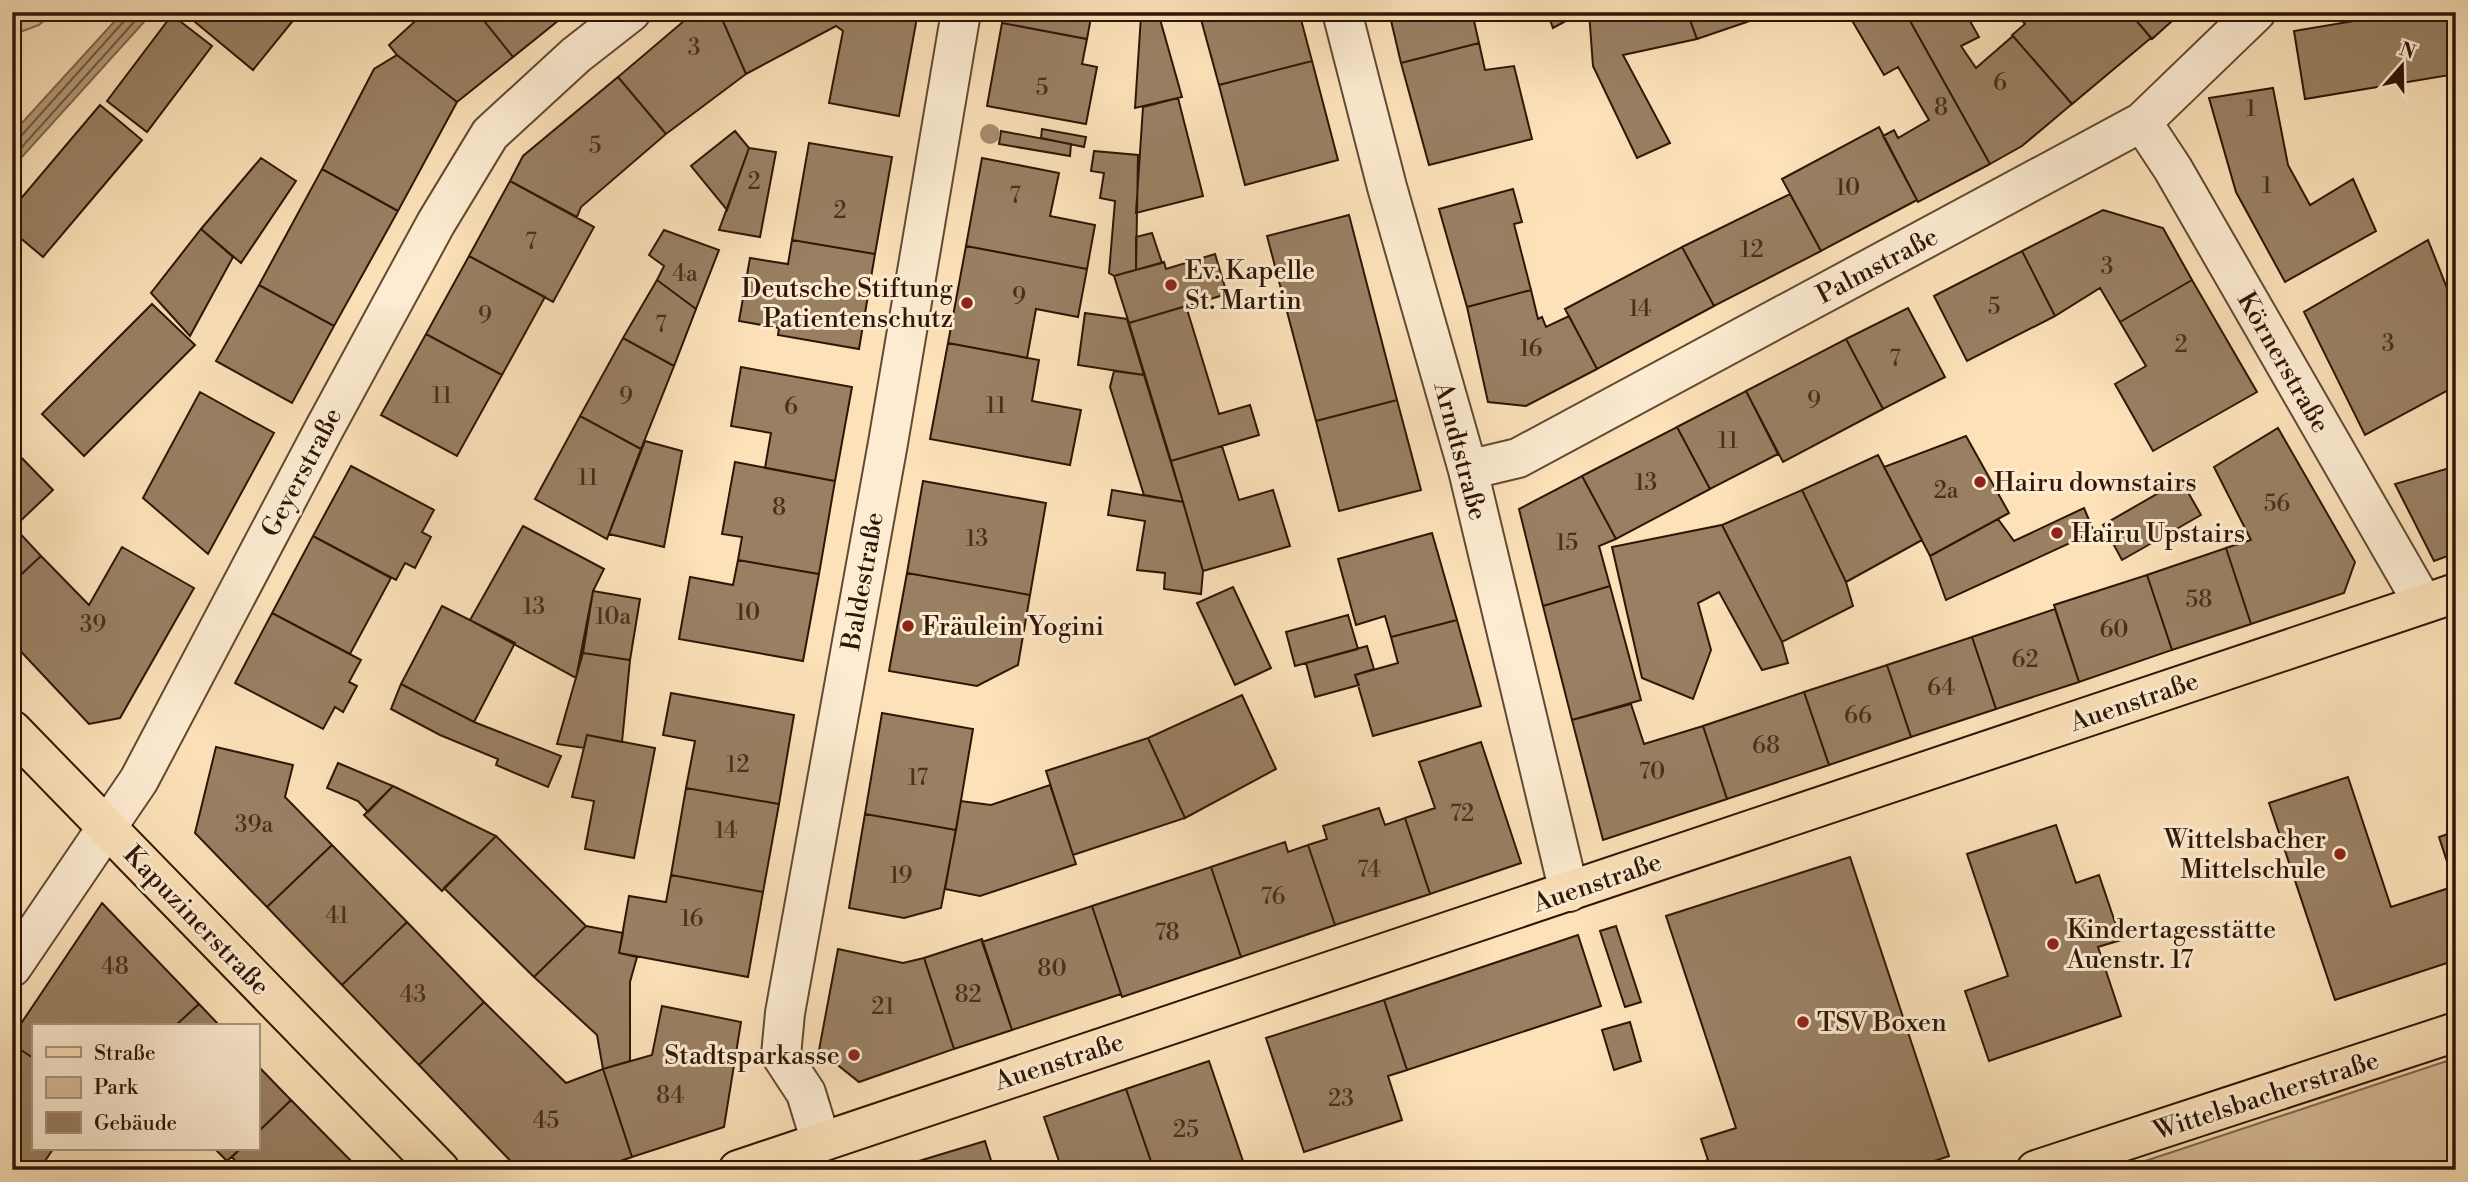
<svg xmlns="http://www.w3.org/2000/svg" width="2468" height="1182" viewBox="0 0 2468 1182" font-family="'Libre Bodoni',serif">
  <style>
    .green { fill: #d9be9b; stroke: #846a50; stroke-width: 2 }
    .water { fill: #b69c7c; stroke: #80664d; stroke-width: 2 }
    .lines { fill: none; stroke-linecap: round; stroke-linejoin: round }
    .shore { stroke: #725941; stroke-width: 2 }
    .building { fill: #998063; stroke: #2e1606; stroke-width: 2 }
    .minor-casing { stroke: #624933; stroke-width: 42 }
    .major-casing { stroke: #2e1606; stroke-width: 42 }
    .minor { stroke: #fdecd2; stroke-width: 38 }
    .major { stroke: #fce1b9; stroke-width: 38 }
    .tree { fill: #a78d6f }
    .poi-dot { fill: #8f2418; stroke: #fdecd2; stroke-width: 2.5 }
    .labels { text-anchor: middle; stroke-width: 6; stroke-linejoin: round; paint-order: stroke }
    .number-label { font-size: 23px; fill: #49301d }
    .street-label { font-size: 26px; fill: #2e1606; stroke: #fdecd2 }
    .poi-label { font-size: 26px; fill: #2e1606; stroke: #fdecd2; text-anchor: start }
  </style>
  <rect width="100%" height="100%" fill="#fce1b9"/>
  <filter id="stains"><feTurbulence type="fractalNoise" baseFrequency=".00286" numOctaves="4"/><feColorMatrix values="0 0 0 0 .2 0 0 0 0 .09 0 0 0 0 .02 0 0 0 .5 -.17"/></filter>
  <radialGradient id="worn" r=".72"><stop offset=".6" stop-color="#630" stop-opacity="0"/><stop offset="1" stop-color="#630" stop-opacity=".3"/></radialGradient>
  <!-- green -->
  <path class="green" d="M12,12H54L39,25L12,35Z
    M2456,1058V1170H2118Z"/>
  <!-- water -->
  <path class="water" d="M123,12H153L12,168V134Z"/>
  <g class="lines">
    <!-- shore -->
    <path class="shore" d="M12,138L21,136L125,20L127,12
      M12,158L143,12"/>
  </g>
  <!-- building -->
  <path class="building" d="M183,12H300L253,70Z
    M425,12H477L513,57L457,102L397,55L389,45Z
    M477,12H569L513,57Z
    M702,12H719L746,74L666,134L618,77L685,20Z
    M719,12H918L899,116L829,103L843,31L836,26L746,74Z
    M1004,12H1092L1087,39L1002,23Z
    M1158,12L1182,97L1135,108L1141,16Z
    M1199,12H1299L1312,61L1219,85Z
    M1389,12H1472L1479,43L1401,63Z
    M1547,12H1582L1553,28Z
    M1589,12H1687L1697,39L1623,55L1670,143L1637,158L1593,66Z
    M1687,12H1776L1697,39Z
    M1847,12H1905L1990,164L1918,202L1883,136L1894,130L1898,138L1929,120L1898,67L1884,75Z
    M1905,12H1965L1979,37L1961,46L1976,68L2013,36L2072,104L2022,146L1990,164Z
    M2015,12H2129L2151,38L2072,104L2012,35L2025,24Z
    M2129,12H2182L2152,39Z
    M2407,12H2456V74L2305,99L2294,31Z
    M172,15L212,46L147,132L107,101Z
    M1002,23L1087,39L1082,64L1097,67L1086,124L987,106Z
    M1479,43L1485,70L1514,66L1532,139L1429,165L1401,63Z
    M397,55L457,102L398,211L322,169L374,69Z
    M1312,61L1338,160L1245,185L1219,85Z
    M618,77L666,134L581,207L577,217L510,181L523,156Z
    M2273,88L2288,165L2310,205L2353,179L2376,231L2285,282L2236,192L2209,98Z
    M1178,98L1203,196L1136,213L1143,107Z
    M100,105L142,140L43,257L12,231V209Z
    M1879,127L1917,200L1821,251L1782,179Z
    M1042,129L1086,137L1084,147L1041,138Z
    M735,131L749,148L727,210L691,166Z
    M1001,131L1071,144L1070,156L999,144Z
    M809,143L892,157L875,254L792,240Z
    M749,148L776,152L760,237L719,230Z
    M1094,151L1138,155L1136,270L1114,276L1109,273L1115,201L1100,198L1104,173L1091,171Z
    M261,158L296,181L241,263L201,229Z
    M982,158L1059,173L1050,216L1095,225L1087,269L966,246Z
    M322,169L398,211L334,326L259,285Z
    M510,181L594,227L553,302L469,256Z
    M1513,189L1522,222L1514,224L1531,290L1467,307L1439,209Z
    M1790,194L1821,251L1714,306L1682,247Z
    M2103,210L2163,228L2192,280L2120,322L2100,288L2055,316L2022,251Z
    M1349,215L1397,400L1316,421L1267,236Z
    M201,229L233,257L190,336L151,293Z
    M664,230L719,250L696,309L657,280L664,266L649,255Z
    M1152,233L1162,263L1136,270V237Z
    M792,240L875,254L859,349L778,335L779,328L739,321L750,258L788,264Z
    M2428,240L2456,311V386L2365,435L2304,312Z
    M966,246L1087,269L1078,317L1036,309L1027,358L948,343Z
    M1682,247L1714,306L1597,369L1565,309Z
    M2022,251L2055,316L1967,361L1934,296Z
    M1215,254L1227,294L1129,323L1114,276L1164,262L1166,269Z
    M469,256L545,297L502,375L426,334Z
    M657,280L696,309L674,366L623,338Z
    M2192,280L2257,392L2153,451L2115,384L2146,366L2120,322Z
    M259,285L334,326L292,403L216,361Z
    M1531,290L1538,319L1542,317L1546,327L1569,316L1597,369L1526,406L1488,402L1467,307Z
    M152,304L195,345L84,456L42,414Z
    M1186,306L1219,414L1250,405L1259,435L1171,461L1129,323Z
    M1908,308L1945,377L1883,409L1846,339Z
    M1085,313L1127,319L1144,375L1078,365Z
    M426,334L502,375L457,456L381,415Z
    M623,338L674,366L641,449L580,416Z
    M1846,339L1883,409L1783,462L1746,391Z
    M948,343L1039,360L1032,401L1081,410L1070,465L930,439Z
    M741,367L852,387L835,481L765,468L771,433L731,426Z
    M1114,371L1144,375L1183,502L1144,495L1110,387Z
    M1746,391L1778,454L1710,489L1677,427Z
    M200,392L274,433L208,554L143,498Z
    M1397,400L1421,490L1339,511L1316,421Z
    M580,416L641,449L607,539L535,499Z
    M1677,427L1710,489L1616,539L1582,476Z
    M2278,428L2355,562L2344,593L2251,624L2226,548L2251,540L2214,467Z
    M1966,436L2009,513L1930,556L1884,467Z
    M645,441L682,451L664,547L609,534Z
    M1222,446L1239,500L1273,490L1290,546L1203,571L1171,461Z
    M12,448L53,490L14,527L41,556L12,583Z
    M1878,455L1922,540L1846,582L1802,490Z
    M735,462L835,481L819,574L738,560L742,537L722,534Z
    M351,466L434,510L422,532L431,537L415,568L405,563L396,580L313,536Z
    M2456,466V553L2434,561L2395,484Z
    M1582,476L1616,539L1599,546L1610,586L1543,606L1519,509Z
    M2181,480L2201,515L2122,560L2103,525Z
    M923,481L1046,503L1030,595L907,573Z
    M1112,490L1183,502L1203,571L1201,594L1164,589L1165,573L1137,570L1145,521L1108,515Z
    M1802,490L1846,582L1853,606L1782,642L1722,525Z
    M2084,508L2094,532L1946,600L1930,556L1998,519L2014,541Z
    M1722,525L1782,642L1788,663L1762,670L1719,592L1698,603L1711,650L1693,699L1642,678L1612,547Z
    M523,526L604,569L593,591L576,678L470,620Z
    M1432,533L1457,620L1391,637L1385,616L1356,625L1338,559Z
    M313,536L391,578L350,654L272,613Z
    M122,547L194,588L120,718L89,724L12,642V583L41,556L89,605Z
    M2226,548L2251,624L2172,650L2147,575Z
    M738,560L819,574L803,661L679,639L690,577L733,585Z
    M907,573L1030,595L1018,665L977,686L889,671Z
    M2147,575L2172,650L2079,682L2054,605Z
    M1610,586L1641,700L1572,720L1543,606Z
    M1233,587L1271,668L1235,685L1197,603Z
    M593,591L640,599L630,660L583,653Z
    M442,606L515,643L474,722L401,684Z
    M2055,609L2079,682L1996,709L1972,637Z
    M272,613L361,660L349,682L357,686L343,712L335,707L323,729L235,683Z
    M1348,615L1358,649L1295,666L1286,632Z
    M1457,620L1481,706L1373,736L1355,675L1398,663L1391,637Z
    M1972,637L1996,709L1911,737L1887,665Z
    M1367,646L1374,669L1355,675L1359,685L1315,697L1306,663Z
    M583,653L630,660L622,742L587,735L584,748L557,744Z
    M1887,665L1911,737L1829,765L1804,692Z
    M401,684L474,722L561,756L548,787L496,765L498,759L440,735L391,709Z
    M1804,692L1829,765L1727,799L1703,726Z
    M671,693L794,715L779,804L686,788L695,741L663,735Z
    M1242,695L1276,769L1185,818L1148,738Z
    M1631,704L1644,744L1703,726L1727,799L1603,840L1572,720Z
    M882,713L973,729L956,830L865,814Z
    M587,735L655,748L634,858L585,849L594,801L572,797Z
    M1148,738L1185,818L1073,855L1046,771Z
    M1481,742L1521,863L1430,894L1405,818L1435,808L1419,762Z
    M216,747L293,765L285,797L332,845L267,907L195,833Z
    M338,763L393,786L368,812L358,801L327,788Z
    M2348,777L2391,907L2455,886L2439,837L2456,831V960L2335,1000L2269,803Z
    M1050,785L1076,864L980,896L945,889L961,801L991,805Z
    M393,786L496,836L442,891L364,815Z
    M686,788L779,804L763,892L671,875Z
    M1379,808L1385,825L1405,818L1430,894L1335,925L1308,845L1327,839L1323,826Z
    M865,814L956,830L941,908L904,918L849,908Z
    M2056,825L2076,883L2099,875L2121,940L2098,947L2121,1016L1989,1061L1965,991L2008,976L1967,854Z
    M496,836L586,926L534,977L444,888Z
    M1285,842L1288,852L1308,845L1335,925L1241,957L1211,867Z
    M332,845L407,922L342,985L267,907Z
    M1850,857L1949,1156L1908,1170H1678L1708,1160L1701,1139L1736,1128L1666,916Z
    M1211,867L1241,957L1122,997L1092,906Z
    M671,875L763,892L748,977L619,953L629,896L666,902Z
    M102,903L199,1004L175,1026H33V1058L12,1044V1037Z
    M1092,906L1121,994L1012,1030L982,942Z
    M407,922L484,1002L419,1065L342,985Z
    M586,926L623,933L619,953L637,957L630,982V1061L603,1069L597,1035L534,977Z
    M1616,926L1641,1002L1625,1007L1600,931Z
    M1578,935L1601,1006L1407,1070L1384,1000Z
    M982,939L1012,1030L954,1049L924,958Z
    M838,949L903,963L924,958L954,1049L859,1082L819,1050Z
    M1384,1000L1407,1070L1388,1076L1402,1120L1304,1152L1266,1038Z
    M484,1002L566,1083L603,1069L632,1157L594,1170H519L419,1065Z
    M199,1004L220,1026H175Z
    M662,1006L741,1022L724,1127L632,1157L603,1069L652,1055Z
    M1630,1022L1641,1061L1614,1070L1602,1030Z
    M12,1044L33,1058V1149H53L39,1170H12Z
    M1209,1061L1246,1170H1154L1126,1089Z
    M257,1065L291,1100L257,1133Z
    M1126,1089L1154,1170H1062L1044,1117Z
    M291,1100L360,1170H243L232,1157L240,1149H257V1133Z
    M985,1141L994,1170H889Z
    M215,1149H240L227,1161Z"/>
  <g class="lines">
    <!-- minor casing -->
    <g class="minor-casing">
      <path id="minor" d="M1342,12L1387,187L1468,470L1569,892
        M2142,122L2173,169L2423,603
        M1468,470L1518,458L2142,122L2256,12
        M12,967L139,780L323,431L436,223L490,134L576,55L631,12
        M821,1142L806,1093L781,1055L785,1013L888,443L961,12"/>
    </g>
    <!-- major casing -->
    <g class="major-casing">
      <path id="major" d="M12,730L440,1170
        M738,1170L2456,593
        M2036,1170L2456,1032"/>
    </g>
    <!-- minor -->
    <use href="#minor" class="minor"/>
    <!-- major -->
    <use href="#major" class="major"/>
  </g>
  <!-- trees -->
  <circle class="tree" cx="990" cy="134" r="10"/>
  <!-- markers -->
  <g class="poi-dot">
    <circle cx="1171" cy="285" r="7"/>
    <circle cx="967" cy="303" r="7"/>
    <circle cx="1980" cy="482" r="7"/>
    <circle cx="2057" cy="533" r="7"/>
    <circle cx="908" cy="626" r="7"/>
    <circle cx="2340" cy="854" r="7"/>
    <circle cx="2053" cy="944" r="7"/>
    <circle cx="1803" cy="1022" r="7"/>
    <circle cx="854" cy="1055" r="7"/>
  </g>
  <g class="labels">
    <!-- number labels -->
    <g class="number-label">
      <text x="694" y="55">3</text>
      <text x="2000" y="90">6</text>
      <text x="1042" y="95">5</text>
      <text x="1941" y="115">8</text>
      <text x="2251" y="116">1</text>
      <text x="595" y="153">5</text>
      <text x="754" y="189">2</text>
      <text x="2267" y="193">1</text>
      <text x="1848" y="195">10</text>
      <text x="1015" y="203">7</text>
      <text x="840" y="218">2</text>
      <text x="531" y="249">7</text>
      <text x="1752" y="257">12</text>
      <text x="2107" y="274">3</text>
      <text x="685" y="281">4a</text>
      <text x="1019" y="304">9</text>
      <text x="1994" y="314">5</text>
      <text x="1640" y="316">14</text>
      <text x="485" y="323">9</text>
      <text x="661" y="332">7</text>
      <text x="2388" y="351">3</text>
      <text x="2181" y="352">2</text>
      <text x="1531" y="356">16</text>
      <text x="1895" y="366">7</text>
      <text x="442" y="403">11</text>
      <text x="626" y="404">9</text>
      <text x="1814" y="408">9</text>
      <text x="996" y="413">11</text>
      <text x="791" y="414">6</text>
      <text x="1728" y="448">11</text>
      <text x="588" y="485">11</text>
      <text x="1646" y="490">13</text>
      <text x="1946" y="498">2a</text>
      <text x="2277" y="511">56</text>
      <text x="779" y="515">8</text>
      <text x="977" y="546">13</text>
      <text x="1567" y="550">15</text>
      <text x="2199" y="607">58</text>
      <text x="534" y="614">13</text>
      <text x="748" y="620">10</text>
      <text x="613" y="624">10a</text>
      <text x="93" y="632">39</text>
      <text x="2114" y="637">60</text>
      <text x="2025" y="667">62</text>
      <text x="1941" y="695">64</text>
      <text x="1858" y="723">66</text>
      <text x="1766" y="753">68</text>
      <text x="738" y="772">12</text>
      <text x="1652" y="779">70</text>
      <text x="918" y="785">17</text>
      <text x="1462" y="821">72</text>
      <text x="254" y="832">39a</text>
      <text x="726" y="838">14</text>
      <text x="1369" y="877">74</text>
      <text x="901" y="883">19</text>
      <text x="1273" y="904">76</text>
      <text x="337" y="923">41</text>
      <text x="692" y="926">16</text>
      <text x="1167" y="940">78</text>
      <text x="115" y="974">48</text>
      <text x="1052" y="976">80</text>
      <text x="413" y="1002">43</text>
      <text x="968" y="1002">82</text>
      <text x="883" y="1014">21</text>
      <text x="670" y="1103">84</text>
      <text x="1341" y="1106">23</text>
      <text x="546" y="1128">45</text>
      <text x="1186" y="1137">25</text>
    </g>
    <!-- street labels -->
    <g class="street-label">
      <text transform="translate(1877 265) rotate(-28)" y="9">Palmstraße</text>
      <text transform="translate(2284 362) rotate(60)" y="9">Körnerstraße</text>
      <text transform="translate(1461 451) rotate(75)" y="9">Arndtstraße</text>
      <text transform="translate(301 472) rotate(-62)" y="9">Geyerstraße</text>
      <text transform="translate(862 581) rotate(-80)" y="9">Baldestraße</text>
      <text transform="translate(2134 701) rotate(-19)" y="9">Auenstraße</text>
      <text transform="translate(1597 882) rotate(-19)" y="9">Auenstraße</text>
      <text transform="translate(197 920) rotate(46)" y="9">Kapuzinerstraße</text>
      <text transform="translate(1059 1061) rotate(-18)" y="9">Auenstraße</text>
      <text transform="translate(2266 1095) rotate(-18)" y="9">Wittelsbacherstraße</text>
    </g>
    <!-- poi labels -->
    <g class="poi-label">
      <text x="1185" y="279">Ev. Kapelle<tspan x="1185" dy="30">St. Martin</tspan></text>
      <text x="953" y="297" text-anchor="end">Deutsche Stiftung<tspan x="953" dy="30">Patientenschutz</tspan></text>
      <text x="1994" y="491">Hairu downstairs</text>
      <text x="2071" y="542">Hairu Upstairs</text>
      <text x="922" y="635">Fräulein Yogini</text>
      <text x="2326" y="848" text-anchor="end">Wittelsbacher<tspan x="2326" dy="30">Mittelschule</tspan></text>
      <text x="2067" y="938">Kindertagesstätte<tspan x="2067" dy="30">Auenstr. 17</tspan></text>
      <text x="1817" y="1031">TSV Boxen</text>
      <text x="840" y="1064" text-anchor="end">Stadtsparkasse</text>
    </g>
  </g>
  <!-- margin -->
  <rect width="2468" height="1182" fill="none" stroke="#fce1b9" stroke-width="42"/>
  <rect x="14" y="14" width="2440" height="1154" fill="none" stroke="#2e1606" stroke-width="3.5"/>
  <rect x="21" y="21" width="2426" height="1140" fill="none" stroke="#2e1606" stroke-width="2"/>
  <!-- legend -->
  <rect x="32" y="1024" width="228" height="126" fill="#fdecd2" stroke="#aa9680" stroke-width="2"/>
  <rect x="46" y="1047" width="35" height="10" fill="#fce1b9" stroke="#aa9680" stroke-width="2"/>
  <text x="94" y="1060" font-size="21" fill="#2e1606">Straße</text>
  <rect x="46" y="1077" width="35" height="21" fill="#d9be9b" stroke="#aa9680" stroke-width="2"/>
  <text x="94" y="1094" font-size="21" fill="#2e1606">Park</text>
  <rect x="46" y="1112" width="35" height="21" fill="#998063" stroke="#aa9680" stroke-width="2"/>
  <text x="94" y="1130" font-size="21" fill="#2e1606">Gebäude</text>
  <!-- north arrow -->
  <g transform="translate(2402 66) rotate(20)" stroke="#fdecd2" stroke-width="5" paint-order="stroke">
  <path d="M0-5L12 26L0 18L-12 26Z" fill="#2e1606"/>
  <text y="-10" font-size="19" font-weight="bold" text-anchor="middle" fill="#2e1606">N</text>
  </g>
  <rect width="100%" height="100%" filter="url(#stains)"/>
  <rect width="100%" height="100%" fill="url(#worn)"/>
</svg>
